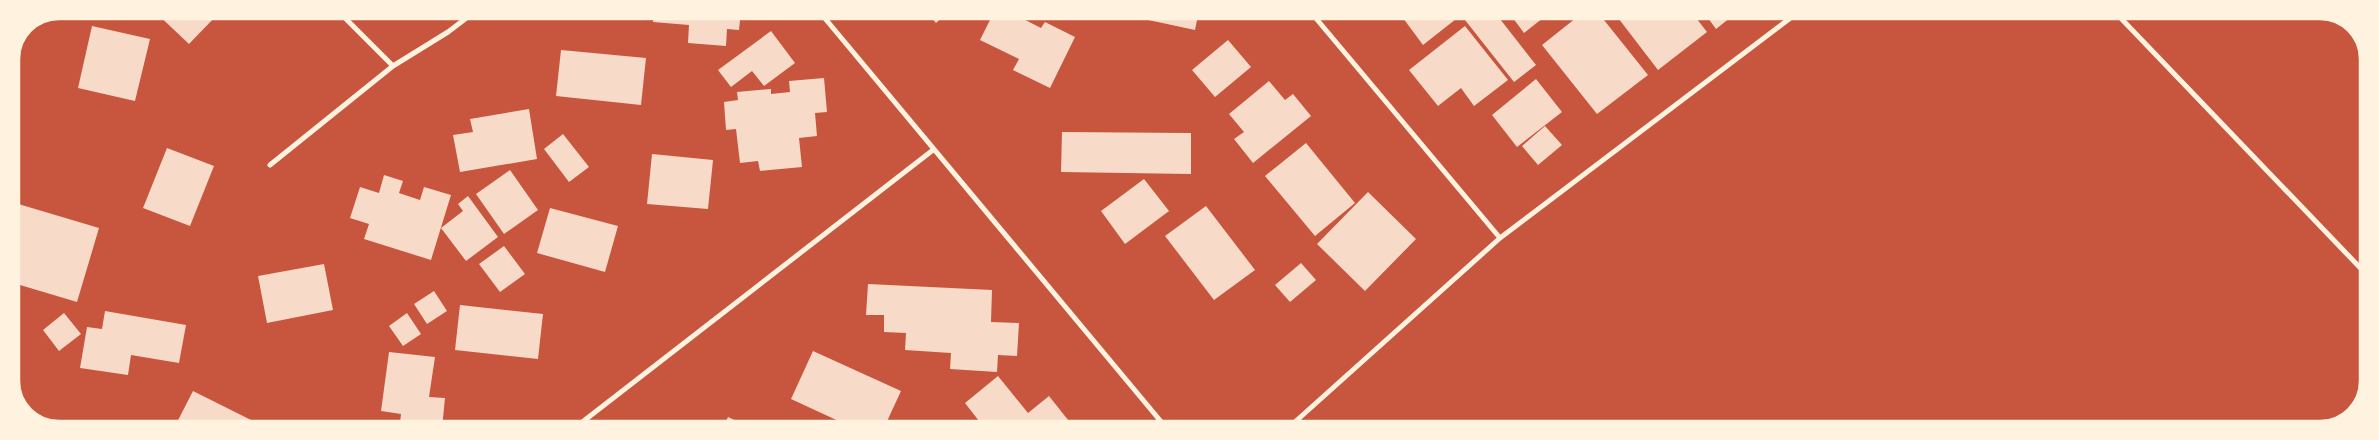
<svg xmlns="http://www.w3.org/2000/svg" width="2379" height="440" viewBox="0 0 2379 440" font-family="'Alegreya Sans',sans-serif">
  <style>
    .building { fill: #f7dbc8 }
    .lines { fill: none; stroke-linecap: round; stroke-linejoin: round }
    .minor { stroke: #fff3e0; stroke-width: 5 }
    .rim { fill: none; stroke: #fff3e0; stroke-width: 2.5 }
  </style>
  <rect width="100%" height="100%" fill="#c8553d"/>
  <!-- building -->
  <path class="building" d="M153,10H212L217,15L189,44Z
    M654,10H741L739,30L727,29L726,46L688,43L689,25L653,22Z
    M925,10H950L936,23Z
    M995,10H1006L1041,28L1045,22L1075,37L1050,88L1013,70L1019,59L980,40Z
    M1140,10H1199L1195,30L1139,18Z
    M1397,10H1450L1456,19L1423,45Z
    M1478,10H1493L1536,65L1514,82L1465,20Z
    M1507,10H1553L1524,33Z
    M1586,10H1596L1648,75L1597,114L1542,45Z
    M1612,10H1690L1707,32L1658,70Z
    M1702,10H1740L1716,29Z
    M92,26L150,39L135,101L78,88Z
    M1465,26L1508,80L1474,106L1461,88L1438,106L1409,70Z
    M771,31L795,63L764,86L752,71L731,87L718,70Z
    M1228,40L1251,67L1215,97L1192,70Z
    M561,50L646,58L641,105L556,96Z
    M824,78L827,112L815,113L817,136L799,138L802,167L760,171L758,161L740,163L736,129L726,130L724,102L738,100L737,92L771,89V94L790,92L789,81Z
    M1536,79L1562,112L1517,147L1492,115Z
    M1269,81L1285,100L1293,94L1311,116L1253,163L1234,139L1244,132L1229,114Z
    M529,109L537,159L460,172L453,135L473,132L470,119Z
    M1545,126L1562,145L1538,165L1522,146Z
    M1062,132L1191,133V174L1061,172Z
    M563,134L589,167L569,182L544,149Z
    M10,136H13L12,192H10Z
    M1306,143L1355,203L1315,236L1265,176Z
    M167,148L214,166L190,226L143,208Z
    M652,154L713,160L708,209L647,204Z
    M510,170L538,210L504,234L476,194Z
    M384,175L403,181L399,193L420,200L424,187L451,195L431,260L364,239L369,224L350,218L360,187L379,193Z
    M1144,179L1169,211L1125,244L1101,211Z
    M1368,192L1416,239L1365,291L1317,244Z
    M468,196L498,237L466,261L441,228L463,211L458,204Z
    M15,203L99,228L77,302L10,282V221Z
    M1206,206L1255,270L1214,300L1165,236Z
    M550,208L618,226L605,272L537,253Z
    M504,246L525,274L500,292L479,264Z
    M1301,263L1316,280L1290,302L1275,285Z
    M324,264L333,310L267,323L258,276Z
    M868,284L992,290L991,322L1019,323L1017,356L998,355L997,372L950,369L951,353L905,350L906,333L884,332V315H866Z
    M434,291L447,311L427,324L414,304Z
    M460,305L543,314L538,359L455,350Z
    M105,311L186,325L179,363L131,355L128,375L80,368L87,327L102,329Z
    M64,313L81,334L59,351L43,330Z
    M407,313L421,334L403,346L389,326Z
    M813,351L901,391L883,430H858L791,399Z
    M389,352L435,357L429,397L445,398L442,428L400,423L401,414L381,411Z
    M998,376L1028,413L1049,396L1076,430H986L965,403Z
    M193,391L255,422L251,430H173Z
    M728,417L756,430H722Z"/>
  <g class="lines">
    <!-- minor -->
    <path class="minor" d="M337,10L393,66L448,32L477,10
      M818,10L1168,430
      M1309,10L1500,238
      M2113,10L2369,277
      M270,165L393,66
      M572,430L933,150
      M1286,430L1500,238L1801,10"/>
  </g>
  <!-- crop -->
  <path d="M0 0H2379V440H0ZM59 19H2320A40 40 0 0 1 2360 59V381A40 40 0 0 1 2320 421H59A40 40 0 0 1 19 381V59A40 40 0 0 1 59 19Z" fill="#fff3e0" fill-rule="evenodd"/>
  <path class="rim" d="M59 19H2320A40 40 0 0 1 2360 59V381A40 40 0 0 1 2320 421H59A40 40 0 0 1 19 381V59A40 40 0 0 1 59 19Z"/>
</svg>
